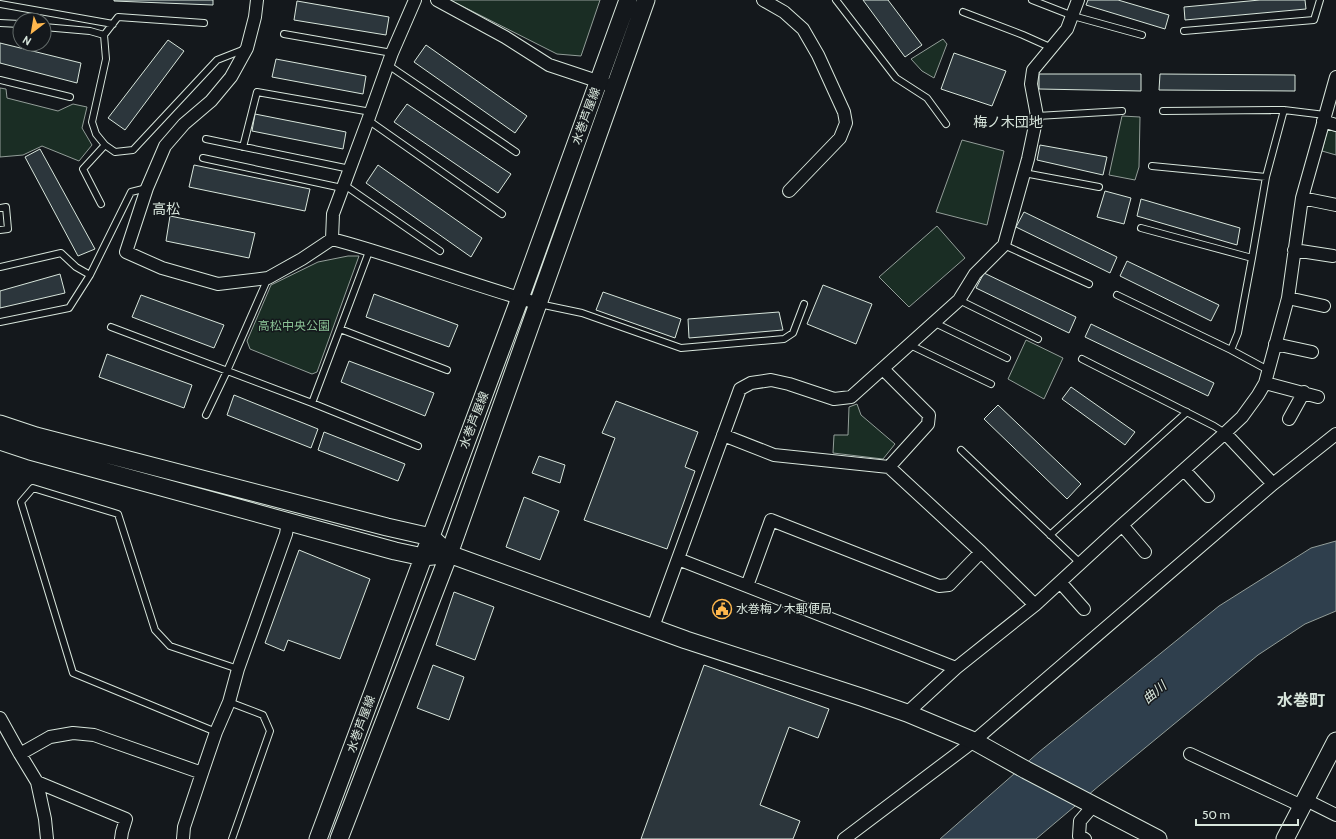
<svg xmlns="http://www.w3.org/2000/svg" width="1336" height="839" viewBox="0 0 1336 839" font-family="Cabin,'Noto Sans JP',sans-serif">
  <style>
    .green { fill: #1a2d24; stroke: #939e99 }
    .water { fill: #2f3f4d; stroke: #939e99 }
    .building { fill: #2c363c; stroke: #d8e6dc }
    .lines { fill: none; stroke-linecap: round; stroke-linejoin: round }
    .lane-casing { stroke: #d8e6dc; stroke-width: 8 }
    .street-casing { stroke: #d8e6dc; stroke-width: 14 }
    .secondary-casing { stroke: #d8e6dc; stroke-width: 19 }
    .lane { stroke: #14181c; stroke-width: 6 }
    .street { stroke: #14181c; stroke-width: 12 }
    .secondary { stroke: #14181c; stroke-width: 17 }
    .labels { text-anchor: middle; stroke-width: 3; stroke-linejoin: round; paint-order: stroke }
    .street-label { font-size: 12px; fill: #d8e6dc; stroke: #14181c }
    .park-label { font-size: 12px; fill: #8ac095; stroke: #14181c }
    .poi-label { font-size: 12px; fill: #d8e6dc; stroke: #14181c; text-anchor: start }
    .water-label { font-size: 13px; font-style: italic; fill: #d8e6dc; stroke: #14181c }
    .quarter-label { font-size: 14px; fill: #d8e6dc; stroke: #14181c }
    .district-label { font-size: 16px; font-weight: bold; fill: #d8e6dc; stroke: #14181c }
  </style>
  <rect width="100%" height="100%" fill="#14181c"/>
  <!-- green -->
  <path class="green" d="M450,0H600L581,56L557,54Z
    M943,39L947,44L934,78L922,71L911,59Z
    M0,88L6,89L7,98L58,111L73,104L87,107L82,128L92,145L79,161L42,146L23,155L0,157Z
    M1122,116L1140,117L1139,167L1135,180L1109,175Z
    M1328,127L1336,129V155L1322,151Z
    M962,140L1004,151L987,225L936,212Z
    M937,226L965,258L909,307L879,277Z
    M348,256H359L317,372L312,374L250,349L247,341L271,285L318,262Z
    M1026,340L1063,358L1044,399L1008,379Z
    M857,404L861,415L895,444L883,459L833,453L834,435H848L849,407Z"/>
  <!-- water -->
  <path class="water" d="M1336,541V611L1305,624L1258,655L1100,785L1036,839H940L1039,752L1219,606L1311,548Z"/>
  <!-- building -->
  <path class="building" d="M114,0H213V5L114,1Z
    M863,0H888L922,45L905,57Z
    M1088,0H1118L1169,15L1165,29L1086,5Z
    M1260,0H1305L1306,9L1185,20L1184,7Z
    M297,1L389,17L386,35L294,20Z
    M168,40L184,51L125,130L108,118Z
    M0,43L81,63L77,83L0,63Z
    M426,45L527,116L515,133L414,62Z
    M954,53L1006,71L992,106L941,89Z
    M276,59L366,76L363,94L272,77Z
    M1039,74H1141V91L1039,89Z
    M1160,74L1295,75V91L1159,90Z
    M407,104L511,174L498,193L394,122Z
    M255,114L346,132L343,149L252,131Z
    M1040,145L1107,157L1103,175L1037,160Z
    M40,149L95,249L78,256L25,157Z
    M194,165L310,189L305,211L189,187Z
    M378,165L482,238L471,257L366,183Z
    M1105,191L1131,198L1124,224L1097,217Z
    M1141,199L1240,228L1237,245L1137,216Z
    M1024,212L1117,257L1110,273L1016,227Z
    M170,216L255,233L249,258L166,241Z
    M1127,261L1219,305L1211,321L1120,276Z
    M984,273L1076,317L1069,333L976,288Z
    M60,274L65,293L0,308V291Z
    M823,285L872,304L856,344L807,324Z
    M603,292L681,319L675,338L596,310Z
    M374,294L458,325L449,347L366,317Z
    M141,295L224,325L214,348L132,317Z
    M779,312L783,330L689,338L688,319Z
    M1091,324L1214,383L1208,396L1085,337Z
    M107,354L192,385L184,408L99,377Z
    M349,361L434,393L425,416L341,382Z
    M1071,387L1135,432L1125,445L1062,399Z
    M234,395L318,429L311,448L227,415Z
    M616,401L698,432L685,467L695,471L667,549L584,520L615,438L602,433Z
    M998,405L1081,484L1067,499L984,419Z
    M324,432L405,464L398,481L318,450Z
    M539,456L565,465L560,483L532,473Z
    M524,497L559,511L540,560L506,547Z
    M299,550L370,579L340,659L288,640L284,651L265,643Z
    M454,592L494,607L475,660L436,645Z
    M433,665L464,677L449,720L417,708Z
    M704,665L829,709L818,738L789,727L760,805L800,821L793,839H641Z"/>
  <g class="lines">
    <!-- lane casing -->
    <g class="lane-casing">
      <path id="lane" d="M836,0L896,78L927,98L946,124
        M1032,0L1073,16L1142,35
        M0,4L113,24
        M963,12L1023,35L1052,48
        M0,23L20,24
        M44,27L90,31L104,35L106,59L92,122L96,134L105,145L115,152L133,150L217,60L245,49
        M1184,31L1314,20L1320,0
        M284,34L392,53
        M104,35L118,17L204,23
        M388,65L516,152
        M0,80L70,97
        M1163,111L1284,110L1325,115
        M1037,116L1122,111
        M368,120L502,214
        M206,139L350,169
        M243,147L257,92L371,112
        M203,158L342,188
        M1152,166L1266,177L1252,258
        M1024,173L1099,187
        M1266,177L1284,110
        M343,184L440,251
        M101,204L83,169L105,145
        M0,208L6,207L8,229L0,230
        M1141,228L1252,258L1238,333L1231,350
        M1004,245L1089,284
        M0,267L61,253L76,267L90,275L131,192L147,188
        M1117,295L1231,350L1268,370
        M959,300L1038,339
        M539,304L582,313L681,348L784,339L793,333L804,304
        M0,322L69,308L90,275
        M935,323L1007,358
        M111,327L312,403L418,446
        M340,329L447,370
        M910,345L991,384
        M1082,359L1214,426L1225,433
        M312,403L370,249
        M206,415L227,371L268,278
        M961,450L1080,563
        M1050,535L1187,412
        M229,702L263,715L270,731L232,839
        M216,732L73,673L21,502L33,488L118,514L155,630L170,646L238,669"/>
    </g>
    <!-- street casing -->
    <g class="street-casing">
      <path id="street" d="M257,0L255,17L247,48L231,77L211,101L184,124L165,146L147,188L126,252L162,268L218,284L268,278L302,259L332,239
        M415,0L392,53L368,120L333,214L332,239C401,257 468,284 537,303
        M437,0L505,37L549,65L606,84
        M763,0L784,12L803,29L818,55L844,112L846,123L840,138L789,191
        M1323,121L1336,125
        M1302,198L1336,205
        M1294,250L1333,256
        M1288,298L1324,306
        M1275,344L1312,352
        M883,369L929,415L928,424L889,467
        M1265,383L1318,397
        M1289,419L1304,392
        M1225,433L1273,484
        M723,435L774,455L889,467L981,552L1035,605
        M1184,470L1208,496
        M1122,525L1145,552
        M678,559L956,668
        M1060,582L1084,609
        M747,586L771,520L939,586L949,585L981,552
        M653,627L740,389L751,383L771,380L789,384L834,399L851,397L959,300L975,274L1004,245L1028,159L1037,116L1031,84L1033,70L1067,29L1078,0
        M907,713L956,668L1035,605L1122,525L1225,433L1242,417L1258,395L1265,383L1288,298L1302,198L1336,77
        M0,718L20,754L37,782L45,819L47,839
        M20,754L50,737L73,733L94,735L202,773
        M1190,754L1302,806
        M37,782L126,819L122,832L121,839
        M1306,800L1336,815
        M183,839L184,827L202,773L216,732L229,702L238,669L286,534L288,522
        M844,839L974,741L1273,484L1336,434
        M1085,839L1079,836L1080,821L1093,806"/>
    </g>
    <!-- secondary casing -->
    <g class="secondary-casing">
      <path id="secondary" d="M0,424L36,436L387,527L431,537L449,554L686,640L861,697L907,713L974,741L1026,770L1158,839
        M0,441L30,451L395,551L423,557L433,556
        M318,839L520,298L628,0
        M339,839L449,554L646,0
        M1285,839L1336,741"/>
    </g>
    <!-- lane -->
    <use href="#lane" class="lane"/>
    <!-- street -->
    <use href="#street" class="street"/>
    <!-- secondary -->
    <use href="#secondary" class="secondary"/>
  </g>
  <!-- icons -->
  <defs>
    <g id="civic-ring" transform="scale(1)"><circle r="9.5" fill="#14181c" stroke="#ffb74d" stroke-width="1.5"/><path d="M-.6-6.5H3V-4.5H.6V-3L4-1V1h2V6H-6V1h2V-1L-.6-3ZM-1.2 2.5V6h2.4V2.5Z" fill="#ffb74d"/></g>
  </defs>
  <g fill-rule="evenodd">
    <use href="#civic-ring" x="722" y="609"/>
  </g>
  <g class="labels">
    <!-- street labels -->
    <g class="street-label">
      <text transform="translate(586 116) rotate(-70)" y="4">水巻芦屋線</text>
      <text transform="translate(474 420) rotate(-69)" y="4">水巻芦屋線</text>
      <text transform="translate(361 724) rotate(-70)" y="4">水巻芦屋線</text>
    </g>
    <!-- park labels -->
    <g class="park-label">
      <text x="294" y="330">高松中央公園</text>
    </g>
    <!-- poi labels -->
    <g class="poi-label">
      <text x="736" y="613">水巻梅ノ木郵便局</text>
    </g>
    <!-- water labels -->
    <g class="water-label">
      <text transform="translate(1154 692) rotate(-40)" y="5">曲川</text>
    </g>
    <!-- quarter labels -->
    <g class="quarter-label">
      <text x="1008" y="127">梅ノ木団地</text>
      <text x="166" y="214">高松</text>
    </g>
    <!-- district labels -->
    <g class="district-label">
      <text x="1301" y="706">水巻町</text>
    </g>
  </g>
  <!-- north arrow -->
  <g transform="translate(32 32) rotate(211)"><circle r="19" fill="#14181c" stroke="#626a69"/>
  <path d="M0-3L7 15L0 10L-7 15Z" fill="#ffb74d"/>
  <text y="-6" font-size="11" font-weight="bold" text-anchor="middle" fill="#d8e6dc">N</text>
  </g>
  <!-- scale -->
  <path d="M1196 819v6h102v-6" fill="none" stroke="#d8e6dc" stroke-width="2"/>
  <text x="1202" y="819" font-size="12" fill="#d8e6dc" stroke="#14181c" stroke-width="3" paint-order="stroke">50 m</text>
</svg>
